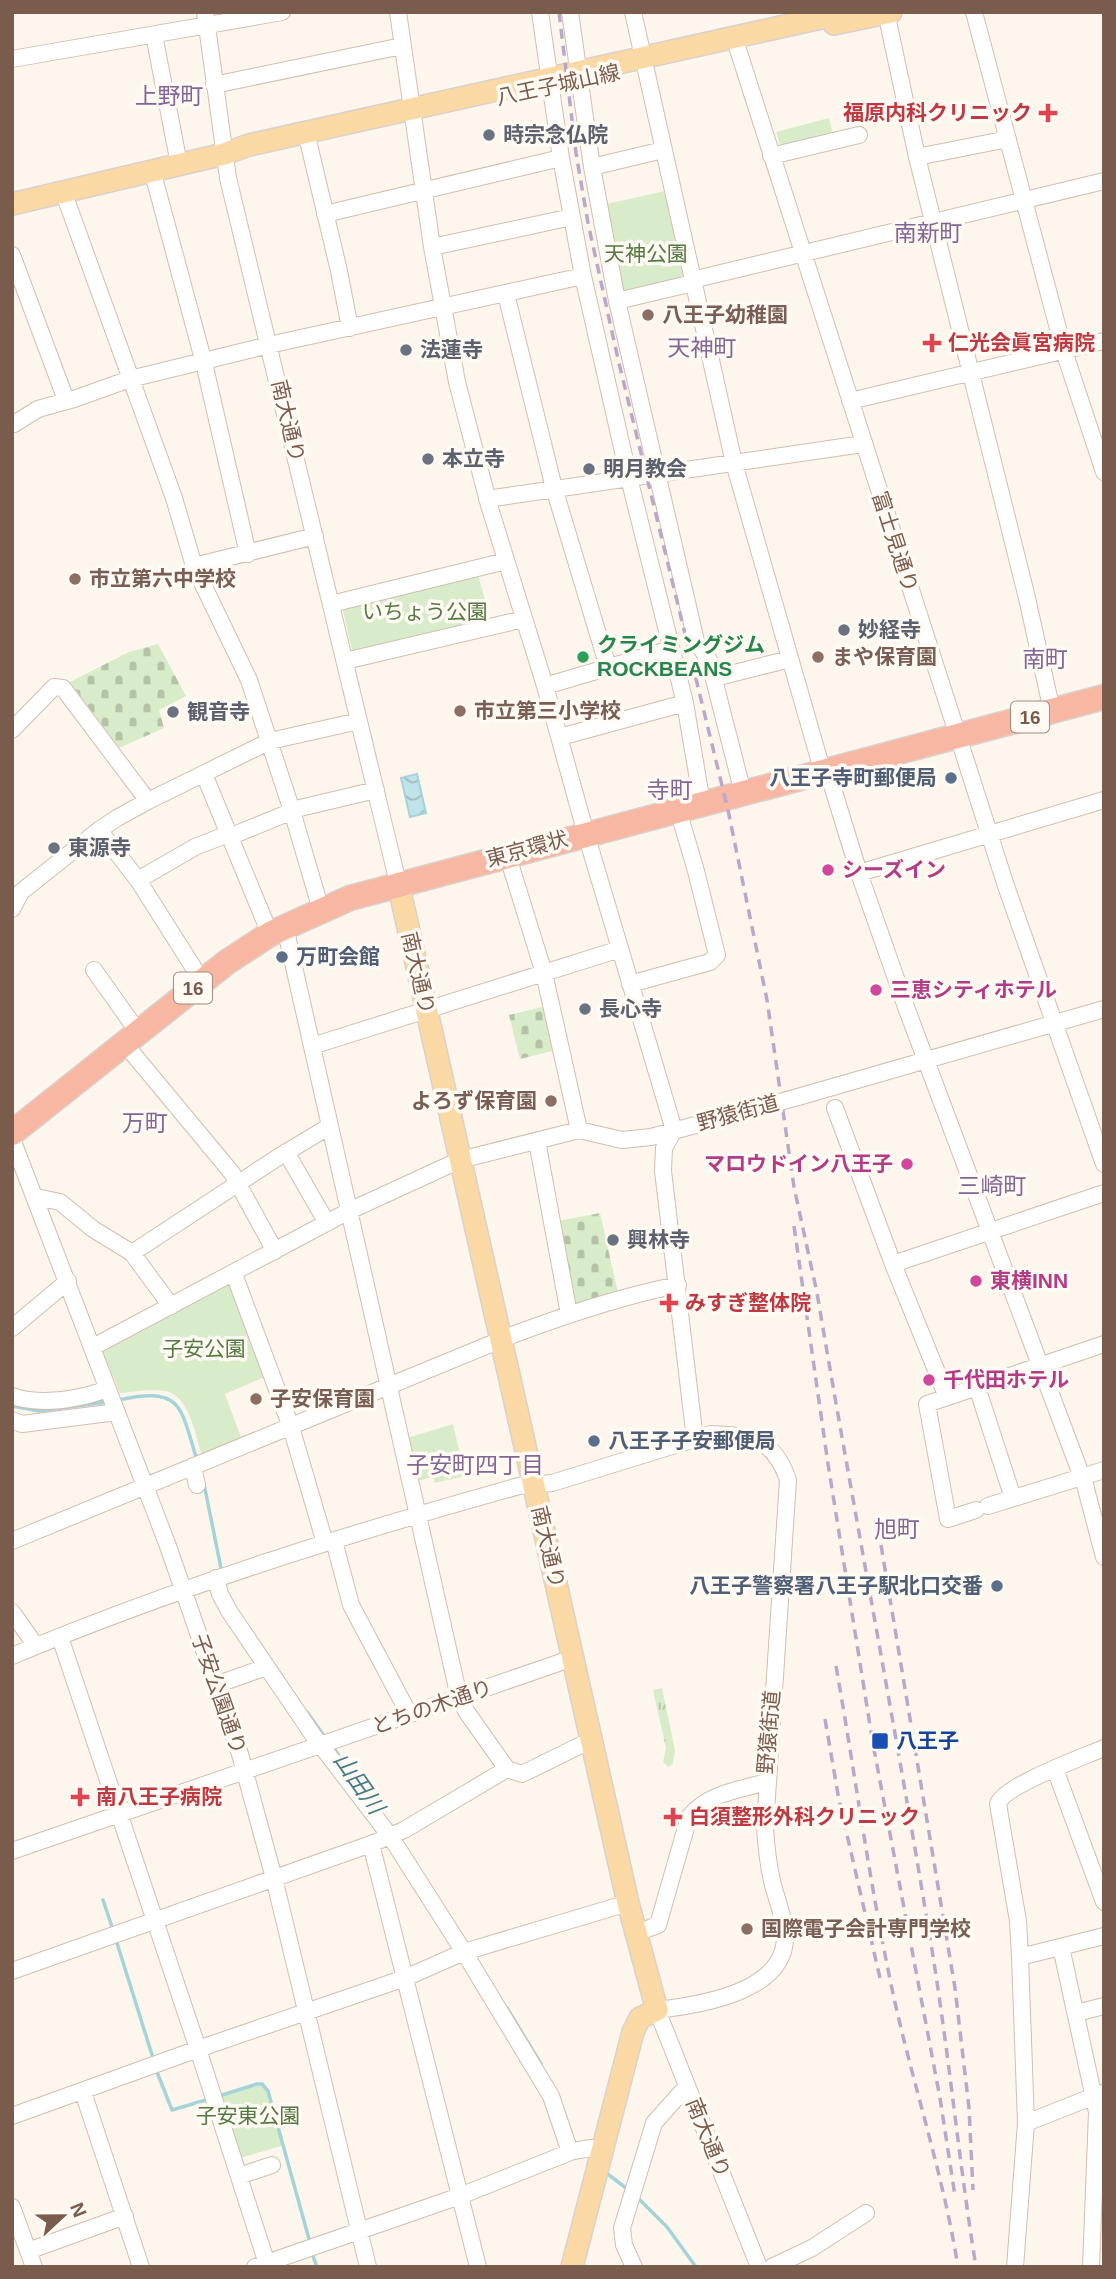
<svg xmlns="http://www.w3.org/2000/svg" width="1116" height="2279" viewBox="0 0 1116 2279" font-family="Arial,'Noto Sans JP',sans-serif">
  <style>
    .grass { fill: url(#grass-tufts) }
    .cemetery { fill: url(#cemetery-stones) }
    .park { fill: #d8ecc9 }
    .water { fill: url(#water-waves); stroke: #a5d3da; stroke-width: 2 }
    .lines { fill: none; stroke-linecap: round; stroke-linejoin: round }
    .stream { stroke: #a5d3da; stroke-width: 3.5 }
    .minor-casing { stroke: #d1beb0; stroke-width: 18 }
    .major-casing { stroke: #dad1cd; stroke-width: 24 }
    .highway-casing { stroke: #dad1cd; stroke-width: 27 }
    .minor { stroke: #fff; stroke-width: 16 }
    .major { stroke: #fbd9a5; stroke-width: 21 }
    .highway { stroke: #f7b7a3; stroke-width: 24 }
    .rail { stroke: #b9a8c9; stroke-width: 3.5; stroke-dasharray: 10 7; stroke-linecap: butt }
    .minor-bridge-casing { stroke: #d1beb0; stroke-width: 18; stroke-linecap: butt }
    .minor-bridge { stroke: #fff; stroke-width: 16 }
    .health-dot { fill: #e0444e; stroke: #fffaf3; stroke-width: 2.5 }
    .worship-dot { fill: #6b7280; stroke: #fffaf3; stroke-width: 2.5 }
    .education-dot { fill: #8d6e63; stroke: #fffaf3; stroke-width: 2.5 }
    .leisure-dot { fill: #2e9e5b; stroke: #fffaf3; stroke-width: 2.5 }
    .service-dot { fill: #5c6f8a; stroke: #fffaf3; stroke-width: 2.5 }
    .hotel-dot { fill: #d1479c; stroke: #fffaf3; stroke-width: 2.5 }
    .transit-dot { fill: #1a4fb4; stroke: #fffaf3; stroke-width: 2.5 }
    .labels { text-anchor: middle; stroke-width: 7; stroke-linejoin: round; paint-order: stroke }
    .shield { fill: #fffaf3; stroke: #a28b7f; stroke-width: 2 }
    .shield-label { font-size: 19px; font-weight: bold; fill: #7a5c4d }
    .street-label { font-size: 21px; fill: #7a5c4d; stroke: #fffaf3 }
    .health-label { font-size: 21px; font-weight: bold; fill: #be3a42; stroke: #fffaf3; text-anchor: start }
    .worship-label { font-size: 21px; font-weight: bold; fill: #5b616d; stroke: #fffaf3; text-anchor: start }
    .park-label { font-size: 21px; fill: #537a41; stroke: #fffaf3 }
    .education-label { font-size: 21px; font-weight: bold; fill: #785e54; stroke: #fffaf3; text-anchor: start }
    .leisure-label { font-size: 21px; font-weight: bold; fill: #27864d; stroke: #fffaf3; text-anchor: start }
    .service-label { font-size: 21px; font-weight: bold; fill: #4e5e75; stroke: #fffaf3; text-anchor: end }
    .hotel-label { font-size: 21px; font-weight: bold; fill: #b23c85; stroke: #fffaf3; text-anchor: start }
    .transit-label { font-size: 21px; font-weight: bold; fill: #164399; stroke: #fffaf3; text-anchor: start }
    .neighbourhood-label { font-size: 23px; fill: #846695; stroke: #fffaf3 }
    .water-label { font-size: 23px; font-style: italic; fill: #437c86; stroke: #fffaf3 }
  </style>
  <defs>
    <pattern id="grass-tufts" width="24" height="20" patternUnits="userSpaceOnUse" patternTransform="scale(1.75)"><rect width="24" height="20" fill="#d8ecc9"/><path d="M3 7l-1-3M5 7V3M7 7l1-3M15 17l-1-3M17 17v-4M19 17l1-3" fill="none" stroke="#b4c2a5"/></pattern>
    <pattern id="cemetery-stones" width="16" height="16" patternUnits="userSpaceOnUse" patternTransform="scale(1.75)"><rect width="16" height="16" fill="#d8ecc9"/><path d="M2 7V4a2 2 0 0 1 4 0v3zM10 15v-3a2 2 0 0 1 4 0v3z" fill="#b4c2a5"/></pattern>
    <pattern id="water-waves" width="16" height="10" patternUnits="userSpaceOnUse" patternTransform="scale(1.75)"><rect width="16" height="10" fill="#bfe3e8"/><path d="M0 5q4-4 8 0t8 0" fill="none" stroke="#a0bbbe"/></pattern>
  </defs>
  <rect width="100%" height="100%" fill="#fdf6ec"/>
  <!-- grass -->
  <path class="grass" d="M662,1688L675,1750L673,1764L668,1767L663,1762L666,1748L653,1690Z"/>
  <!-- cemetery -->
  <path class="cemetery" d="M158,644L186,696L159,710L164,728L119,748L70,682L129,652Z
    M550,1005L561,1049L520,1059L509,1015Z
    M600,1213L618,1293L572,1308L558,1221Z"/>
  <!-- park -->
  <path class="park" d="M829,118L833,135L781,148L776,132Z
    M665,191L685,278L623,295L602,205Z
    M476,568L487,607L474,610L480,629L354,659L341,602Z
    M231,1280L267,1376L225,1394L242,1440L202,1456C196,1437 189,1394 165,1391C151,1389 134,1392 120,1393L103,1352L107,1345Z
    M453,1424L465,1476L435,1483L433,1477L417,1481L407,1438Z
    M257,2084H262L268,2091L284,2145L234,2160L214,2098Z"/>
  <!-- water -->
  <path class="water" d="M417,774L426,813L410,817L401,778Z"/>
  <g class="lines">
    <!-- stream -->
    <path class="stream" d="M118,1400C183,1386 180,1406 197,1460
      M12,1406L39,1411L107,1402
      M204,1484L222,1573
      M307,1712L325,1737
      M332,1746L365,1790
      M103,1900L112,1927
      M117,1943L153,2058
      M507,2008L541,2064
      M157,2072L172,2110L206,2100
      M219,2096L257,2084H262L268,2091L309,2239
      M605,2172L630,2191
      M636,2196L667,2227L696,2267
      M313,2256L317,2267"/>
    <!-- minor casing -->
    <g class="minor-casing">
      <path id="minor" d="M205,12L228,178L398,883
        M398,12L432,247L457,382L489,505L545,686L586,834L674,1130
        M540,12L561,158L583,276L629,478L685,703L702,803
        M570,12L592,167L617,301L696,641L709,660L743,793
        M633,12L734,463L819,759L831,782L859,873L906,1007L1085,1485L1104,1557
        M886,12L917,157L1027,598L1052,711
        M974,12L1064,351L1104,472
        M154,35L179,164
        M734,37L1006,886L1104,1164
        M12,59L282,12
        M214,85L402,46
        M306,132L339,271L350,328
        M771,156L859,135
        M917,157L1008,139
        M592,167L663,150
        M152,170L204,363L248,554
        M63,191L174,498L194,566L249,680L292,811L321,910
        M325,214L561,158
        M432,247L572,217
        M12,255L66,400
        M692,280L1104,181
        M506,294L554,488L608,667
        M617,301L693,283
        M850,401L1104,341
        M14,424L38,409L74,399L130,379L269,345L583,276
        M487,499L863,444
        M194,566L315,536
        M331,604L506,561
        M345,661L524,619
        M715,678L790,659
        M545,686L671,649
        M12,730L54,687L63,688L148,801
        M560,737L685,703
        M204,774L270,934
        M99,830L138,880L202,981
        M229,837L300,808L376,790
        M507,854L544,973L579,1130
        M859,873L1104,800
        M138,880L195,847L228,834
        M12,909L21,892L99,830L117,818L148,801L270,741L359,721
        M285,927L459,1697L466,1711L507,1769
        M94,970L138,1032
        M630,984L710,962L717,955L696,871L678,810
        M124,1043L232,1173L275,1251
        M312,1046L620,949
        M798,1097L1104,1009
        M835,1108L893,1264L947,1397
        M674,1130L664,1148L663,1171L695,1439
        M12,1139L168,1546L240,1754L274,1878L368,2267
        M537,1141L569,1314
        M286,1152L327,1223
        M36,1197L60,1202L93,1229L132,1253L171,1306
        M132,1253L280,1156L330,1126
        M893,1264L1104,1193
        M234,1274L291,1427L325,1543
        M12,1328L68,1281
        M93,1347L349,1211L460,1160L579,1130L622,1140L651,1137L751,1110
        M977,1387L1013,1498
        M12,1396C42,1406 79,1399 108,1389
        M12,1420L22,1424L117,1412
        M193,1466L197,1485
        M988,1506L1104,1470
        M976,1510L948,1519L927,1404L1104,1344
        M12,1541L515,1334C569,1314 622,1296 678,1285
        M334,1541L351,1605L409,1714
        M216,1578L220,1594L229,1611L313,1735L390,1836L464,1952L551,2096L570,2152
        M12,1612L36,1646
        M60,1637L198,2049L268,2267
        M12,1656C177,1587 347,1534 519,1486L552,1483L711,1434C752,1436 774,1438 788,1480L765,1827C766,1845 768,1863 772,1881C776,1898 784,1916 785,1934C788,1992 700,2005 657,2010L759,2267
        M216,1685L266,1667
        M1055,1769L1104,1902
        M371,1844L478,2267
        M12,1851L573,1658
        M636,1933L658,1925L689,1817C708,1793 739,1790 767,1782
        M1061,1947L1097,2112L1091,2267
        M1020,1957L1104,1936
        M12,1971L371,1844L404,1830L507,1769L522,1774L591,1740
        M1076,2013L1104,2006
        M83,2092L141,2267
        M12,2116L198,2049L405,1978L464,1952L628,1903
        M1026,2123L1102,2093
        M239,2176L272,2165
        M12,2207L34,2267
        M28,2251L125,2216
        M255,2267L460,2196L573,2151L591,2148L602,2151
        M634,2267L624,2245L622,2228L654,2123L687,2086
        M772,2267L812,2248L866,2213
        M1015,2267L1026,2123L1020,1957L1018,1921L998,1804C1003,1786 1083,1757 1104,1748"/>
    </g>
    <!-- major casing -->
    <g class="major-casing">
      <path id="major" d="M834,24L891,12
        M12,204L224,154L249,145L848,12
        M398,883L628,1903L657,2010L640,2018L633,2032L572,2267"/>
    </g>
    <!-- highway casing -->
    <g class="highway-casing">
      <path id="highway" d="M12,1133L227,962L270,934L350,898L1104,697"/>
    </g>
    <!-- minor -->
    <use href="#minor" class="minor"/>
    <!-- major -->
    <use href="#major" class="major"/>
    <!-- highway -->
    <use href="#highway" class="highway"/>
    <!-- rail -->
    <path class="rail" d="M559,12L576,153L588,223L618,359L728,810L767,1000L794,1187L817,1293C853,1506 894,1719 929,1932C948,2043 958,2156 976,2267
      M794,1226L828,1464L873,1744L940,2098L955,2196
      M881,1545L955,1988L969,2108L973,2190
      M836,1666C856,1779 871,1895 896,2007C916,2094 944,2179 958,2267
      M825,1719L839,1800L880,1978"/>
    <!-- minor-bridge casing -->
    <g class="minor-bridge-casing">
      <path id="minor-bridge" d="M751,1110L798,1097"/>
    </g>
    <!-- minor-bridge -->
    <use href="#minor-bridge" class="minor-bridge"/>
  </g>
  <!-- markers -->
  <g class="health-dot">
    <path d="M1044.5 102.5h7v7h7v7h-7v7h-7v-7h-7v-7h7z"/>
    <path d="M928.5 332.5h7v7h7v7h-7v7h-7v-7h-7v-7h7z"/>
    <path d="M665.5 1292.5h7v7h7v7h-7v7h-7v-7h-7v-7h7z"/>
    <path d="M76.5 1786.5h7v7h7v7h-7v7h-7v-7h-7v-7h7z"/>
    <path d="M669.5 1806.5h7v7h7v7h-7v7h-7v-7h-7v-7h7z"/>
  </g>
  <g class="worship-dot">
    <circle cx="489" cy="135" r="7"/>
    <circle cx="406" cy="350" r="7"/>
    <circle cx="428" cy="459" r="7"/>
    <circle cx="589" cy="469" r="7"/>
    <circle cx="844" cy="630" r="7"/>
    <circle cx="173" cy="712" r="7"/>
    <circle cx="54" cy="848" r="7"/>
    <circle cx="585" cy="1009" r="7"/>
    <circle cx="613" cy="1240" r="7"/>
  </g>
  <g class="education-dot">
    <circle cx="648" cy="315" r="7"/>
    <circle cx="75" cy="579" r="7"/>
    <circle cx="818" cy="657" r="7"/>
    <circle cx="460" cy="711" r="7"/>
    <circle cx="551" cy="1101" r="7"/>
    <circle cx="256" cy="1399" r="7"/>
    <circle cx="747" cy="1929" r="7"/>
  </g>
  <circle class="leisure-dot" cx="583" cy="657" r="7"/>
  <g class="service-dot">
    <circle cx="951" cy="778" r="7"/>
    <circle cx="282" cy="957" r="7"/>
    <circle cx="594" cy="1441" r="7"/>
    <circle cx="997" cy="1586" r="7"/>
  </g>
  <g class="hotel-dot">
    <circle cx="828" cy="870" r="7"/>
    <circle cx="876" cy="990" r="7"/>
    <circle cx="907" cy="1164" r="7"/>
    <circle cx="976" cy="1281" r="7"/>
    <circle cx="929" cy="1380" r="7"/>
  </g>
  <rect class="transit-dot" x="871" y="1732" width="18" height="18" rx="3.5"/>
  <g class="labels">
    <!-- shield labels -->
    <g class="shield">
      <rect x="1011" y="701.5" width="38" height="31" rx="5"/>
      <rect x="174" y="972.5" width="38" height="31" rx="5"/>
    </g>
    <g class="shield-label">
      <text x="1030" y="724">16</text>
      <text x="193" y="995">16</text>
    </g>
    <!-- street labels -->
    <g class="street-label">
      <text transform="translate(558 85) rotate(-12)" y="7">八王子城山線</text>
      <text transform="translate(288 421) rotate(77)" y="7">南大通り</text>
      <text transform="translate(895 542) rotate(72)" y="7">富士見通り</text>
      <text transform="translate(527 849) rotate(-15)" y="7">東京環状</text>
      <text transform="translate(418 973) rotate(77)" y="7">南大通り</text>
      <text transform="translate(738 1113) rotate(-15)" y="7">野猿街道</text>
      <text transform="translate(548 1547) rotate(77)" y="7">南大通り</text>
      <text transform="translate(219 1694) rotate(71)" y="7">子安公園通り</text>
      <text transform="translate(432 1707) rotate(-19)" y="7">とちの木通り</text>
      <text transform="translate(769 1732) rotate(-85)" y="7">野猿街道</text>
      <text transform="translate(708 2138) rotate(68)" y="7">南大通り</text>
    </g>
    <!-- health labels -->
    <g class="health-label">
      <text x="1032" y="120" text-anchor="end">福原内科クリニック</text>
      <text x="948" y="350">仁光会眞宮病院</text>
      <text x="685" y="1310">みすぎ整体院</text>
      <text x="96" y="1804">南八王子病院</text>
      <text x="689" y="1824">白須整形外科クリニック</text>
    </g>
    <!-- worship labels -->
    <g class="worship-label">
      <text x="503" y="142">時宗念仏院</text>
      <text x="420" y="357">法蓮寺</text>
      <text x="442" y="466">本立寺</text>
      <text x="603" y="476">明月教会</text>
      <text x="858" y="637">妙経寺</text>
      <text x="187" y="719">観音寺</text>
      <text x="68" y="855">東源寺</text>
      <text x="599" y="1016">長心寺</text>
      <text x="627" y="1247">興林寺</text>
    </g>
    <!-- park labels -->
    <g class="park-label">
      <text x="646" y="261">天神公園</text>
      <text x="425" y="619">いちょう公園</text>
      <text x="204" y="1356">子安公園</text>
      <text x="248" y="2123">子安東公園</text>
    </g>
    <!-- education labels -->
    <g class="education-label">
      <text x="662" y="322">八王子幼稚園</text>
      <text x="89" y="586">市立第六中学校</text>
      <text x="832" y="664">まや保育園</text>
      <text x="474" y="718">市立第三小学校</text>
      <text x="537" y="1108" text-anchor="end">よろず保育園</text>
      <text x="270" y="1406">子安保育園</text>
      <text x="761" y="1936">国際電子会計専門学校</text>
    </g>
    <!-- leisure labels -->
    <g class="leisure-label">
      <text x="597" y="652">クライミングジム<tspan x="597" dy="24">ROCKBEANS</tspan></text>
    </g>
    <!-- service labels -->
    <g class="service-label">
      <text x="937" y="785">八王子寺町郵便局</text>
      <text x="296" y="964" text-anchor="start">万町会館</text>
      <text x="608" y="1448" text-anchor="start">八王子子安郵便局</text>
      <text x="983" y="1593">八王子警察署八王子駅北口交番</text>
    </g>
    <!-- hotel labels -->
    <g class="hotel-label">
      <text x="842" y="877">シーズイン</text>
      <text x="890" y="997">三恵シティホテル</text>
      <text x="893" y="1171" text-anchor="end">マロウドイン八王子</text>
      <text x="990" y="1288">東横INN</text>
      <text x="943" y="1387">千代田ホテル</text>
    </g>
    <!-- transit labels -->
    <g class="transit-label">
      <text x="896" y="1748">八王子</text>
    </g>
    <!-- neighbourhood labels -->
    <g class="neighbourhood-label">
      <text x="169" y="104">上野町</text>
      <text x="928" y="241">南新町</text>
      <text x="702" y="356">天神町</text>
      <text x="1045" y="667">南町</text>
      <text x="670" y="798">寺町</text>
      <text x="145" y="1131">万町</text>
      <text x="992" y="1194">三崎町</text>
      <text x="475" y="1473">子安町四丁目</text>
      <text x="897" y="1537">旭町</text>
    </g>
    <!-- water labels -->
    <g class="water-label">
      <text transform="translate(359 1783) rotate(55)" y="8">山田川</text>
    </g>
  </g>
  <!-- border -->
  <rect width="1116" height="2279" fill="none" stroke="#7a5c4d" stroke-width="28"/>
  <!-- north arrow -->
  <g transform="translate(63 2216) rotate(68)" stroke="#fffaf3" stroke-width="5" paint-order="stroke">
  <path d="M0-5L12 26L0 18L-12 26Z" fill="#7a5c4d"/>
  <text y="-10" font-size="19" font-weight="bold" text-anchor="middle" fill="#7a5c4d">N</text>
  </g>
</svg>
